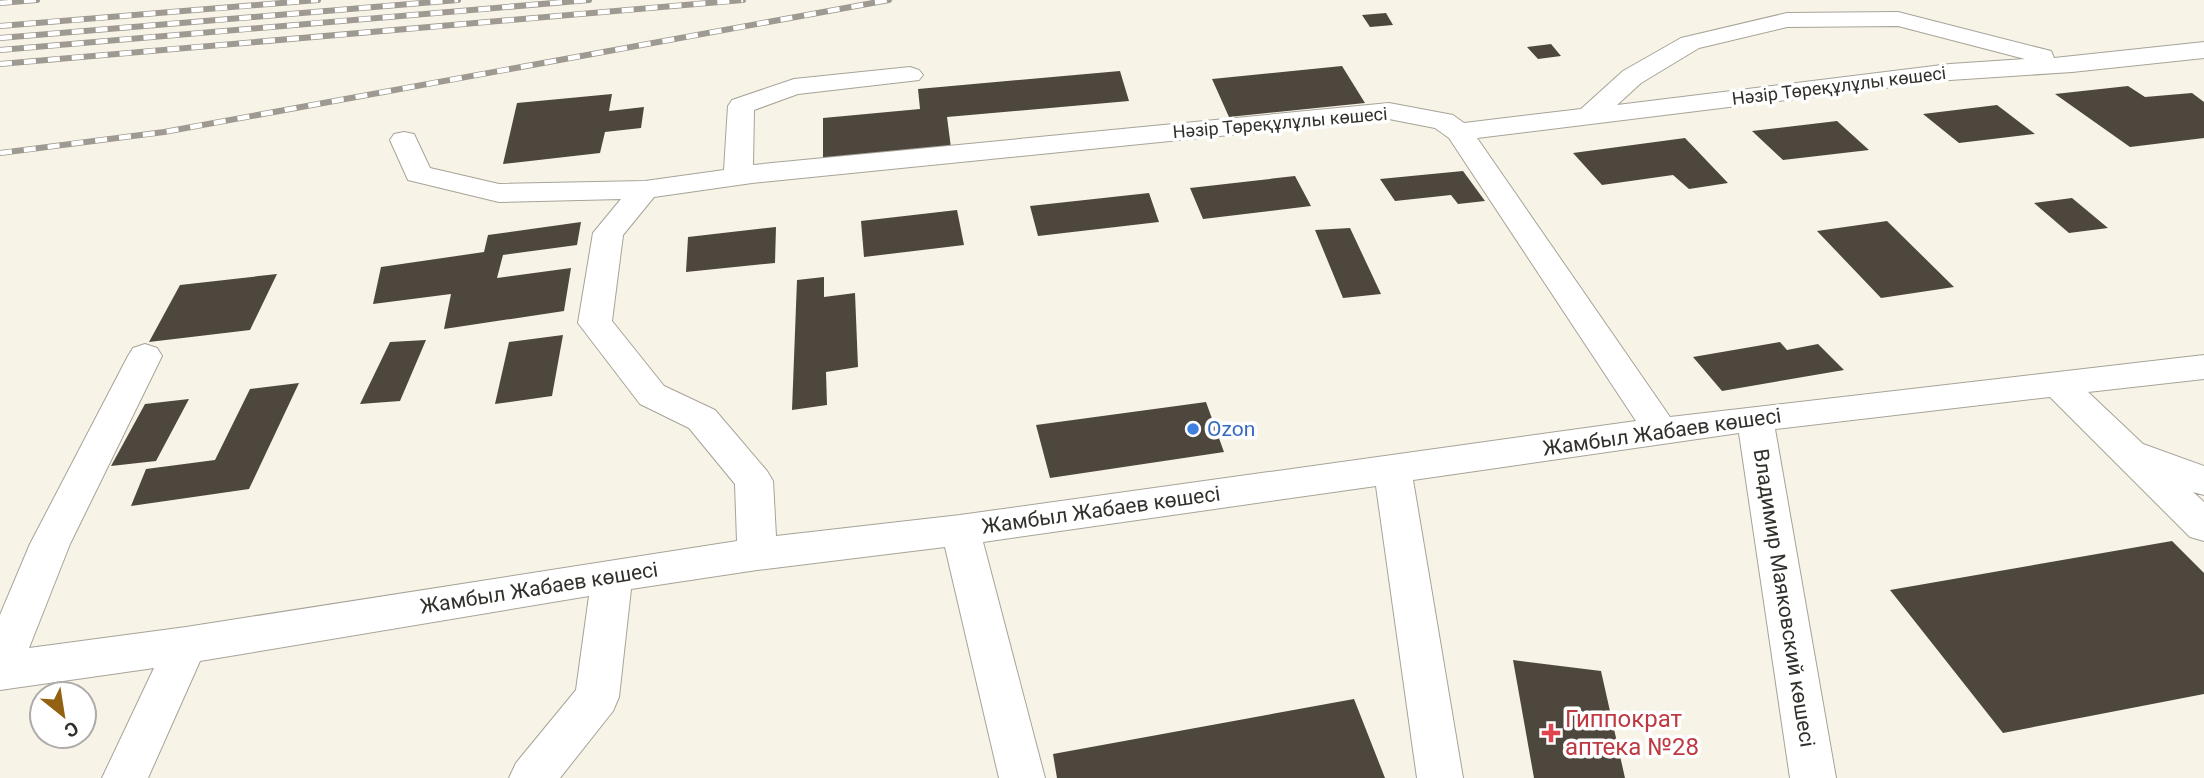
<svg xmlns="http://www.w3.org/2000/svg" width="2204" height="778" viewBox="0 0 2204 778" font-family="Roboto,sans-serif">
  <style>
    .building { fill: #4e473e }
    .lines { fill: none; stroke-linecap: round; stroke-linejoin: round }
    .street-casing { stroke: #a7a398; stroke-width: 2 }
    .street { fill: #fff; fill-rule: evenodd }
    .rail-casing { stroke: #9e9a91; stroke-width: 6 }
    .rail { stroke: #fff; stroke-width: 4.5; stroke-dasharray: 12; stroke-linecap: butt }
    .shop-dot { fill: #3f7fe0; stroke: #fff; stroke-width: 2.5 }
    .health-dot { fill: #e0444e; stroke: #fff; stroke-width: 2.5 }
    .labels { text-anchor: middle; stroke-width: 7; stroke-linejoin: round; paint-order: stroke }
    .far-street-label { font-size: 18px; fill: #32302b; stroke: #fff }
    .shop-label { font-size: 21px; fill: #366cbe; stroke: #fff; text-anchor: start }
    .street-label { font-size: 21px; fill: #32302b; stroke: #fff }
    .near-health-label { font-size: 24px; fill: #be3a42; stroke: #fff; text-anchor: start }
  </style>
  <rect width="100%" height="100%" fill="#f8f3e7"/>
  <!-- building -->
  <path class="building" d="M1386,13L1393,25L1370,27L1362,15Z
    M1551,44L1561,56L1538,59L1527,47Z
    M1342,66L1365,103L1229,117L1212,79Z
    M1120,71L1129,101L947,117L951,148L823,160V118L920,109L918,89Z
    M2128,86L2145,97L2192,93L2204,102V138L2130,147L2055,94Z
    M612,94L609,111L644,107L641,128L605,132L600,153L503,164L517,103Z
    M1997,105L2035,134L1959,143L1923,114Z
    M1837,121L1869,150L1783,160L1752,131Z
    M1685,138L1728,183L1689,189L1673,175L1602,185L1573,153Z
    M1463,171L1485,201L1458,204L1451,195L1395,201L1380,179Z
    M1295,176L1311,206L1203,219L1190,188Z
    M1149,193L1159,222L1038,236L1030,206Z
    M2072,198L2108,228L2069,233L2034,203Z
    M957,210L964,245L864,257L861,221Z
    M1887,221L1954,287L1881,298L1817,231Z
    M581,222L577,245L503,255L497,278L571,268L564,311L444,329L451,294L373,304L381,267L484,252L488,235Z
    M776,227L775,263L686,272L688,237Z
    M1350,228L1381,294L1343,298L1315,230Z
    M277,274L250,330L149,342L180,285Z
    M824,277V297L855,293L858,367L826,372L827,405L792,410L797,280Z
    M563,335L552,396L495,404L509,342Z
    M426,340L400,401L360,404L390,342Z
    M1780,342L1787,350L1818,344L1844,370L1722,391L1693,357Z
    M299,383L249,489L131,506L146,469L215,460L250,389Z
    M189,399L156,461L111,466L145,404Z
    M1206,402L1224,452L1050,478L1036,425Z
    M2172,541L2204,573V694L2003,733L1890,590Z
    M1513,660L1601,671L1625,778H1534Z
    M1354,699L1385,778H1057L1053,754Z"/>
  <g class="lines">
    <!-- street casing -->
    <g class="street-casing">
      <path id="street" d="M1898,12L2051,51L2054,58L2204,42V58L2072,72L1950,80L1477,138L1670,417L2204,355V379L2088,392L2143,444L2204,466V495L2193,492L2204,502V541L2190,537L2050,397L1775,429L1836,778H1790L1739,433L1413,480L1463,778H1417L1376,486L983,542L1045,778H999L945,547L757,570L631,589L619,697L613,711L560,778H509L516,763L576,690L589,596L200,661L148,778H102L154,668L0,690V615L30,544L128,356L133,348L145,344L157,348L162,356L70,544L29,648L186,627L737,541L735,484L689,428L640,404L578,323L593,233L621,199L499,202L408,180L390,140L394,134L404,132L414,134L430,168L499,184L645,181L724,170L728,106L732,100L794,79L910,67L919,70L923,75L919,80L798,94L754,110L753,165L1389,103L1453,115L1464,123L1581,109L1623,71L1681,38L1787,13ZM1898,26L2025,59L1950,64L1617,105L1641,83L1699,48L1787,27ZM1389,119L1435,128L1449,138L1636,421L960,515L776,536L773,481L767,471L715,410L664,386L612,321L623,235L654,197L752,183Z"/>
    </g>
    <!-- street -->
    <use href="#street" class="street"/>
    <!-- rail casing -->
    <g class="rail-casing">
      <path id="rail" d="M0,3L37,0
        M0,26L318,0
        M0,38L458,0
        M0,50L589,0
        M0,64L743,0
        M0,153L164,132L889,0"/>
    </g>
    <!-- rail -->
    <use href="#rail" class="rail"/>
  </g>
  <!-- markers -->
  <circle class="shop-dot" cx="1193" cy="429" r="7"/>
  <path class="health-dot" d="M1547.5 722.5h7v7h7v7h-7v7h-7v-7h-7v-7h7z"/>
  <g class="labels">
    <!-- far-street labels -->
    <g class="far-street-label">
      <text transform="translate(1839 86) rotate(-7)" y="6">Нәзір Төреқұлұлы көшесі</text>
      <text transform="translate(1280 123) rotate(-5)" y="6">Нәзір Төреқұлұлы көшесі</text>
    </g>
    <!-- shop labels -->
    <g class="shop-label">
      <text x="1207" y="436">Ozon</text>
    </g>
    <!-- street labels -->
    <g class="street-label">
      <text transform="translate(1662 432) rotate(-8)" y="7">Жамбыл Жабаев көшесі</text>
      <text transform="translate(1101 510) rotate(-8)" y="7">Жамбыл Жабаев көшесі</text>
      <text transform="translate(539 588) rotate(-9)" y="7">Жамбыл Жабаев көшесі</text>
      <text transform="translate(1784 598) rotate(81)" y="7">Владимир Маяковский көшесі</text>
    </g>
    <!-- near-health labels -->
    <g class="near-health-label">
      <text x="1565" y="727">Гиппократ<tspan x="1565" dy="28">аптека №28</tspan></text>
    </g>
  </g>
  <!-- north arrow -->
  <g transform="translate(63 715) rotate(150)"><circle r="33" fill="#ffffff" stroke="#adacaa" stroke-width="2"/>
  <path d="M0-5L12 26L0 18L-12 26Z" fill="#936112"/>
  <text y="-10" font-size="19" font-weight="bold" text-anchor="middle" fill="#32302b">С</text>
  </g>
</svg>
